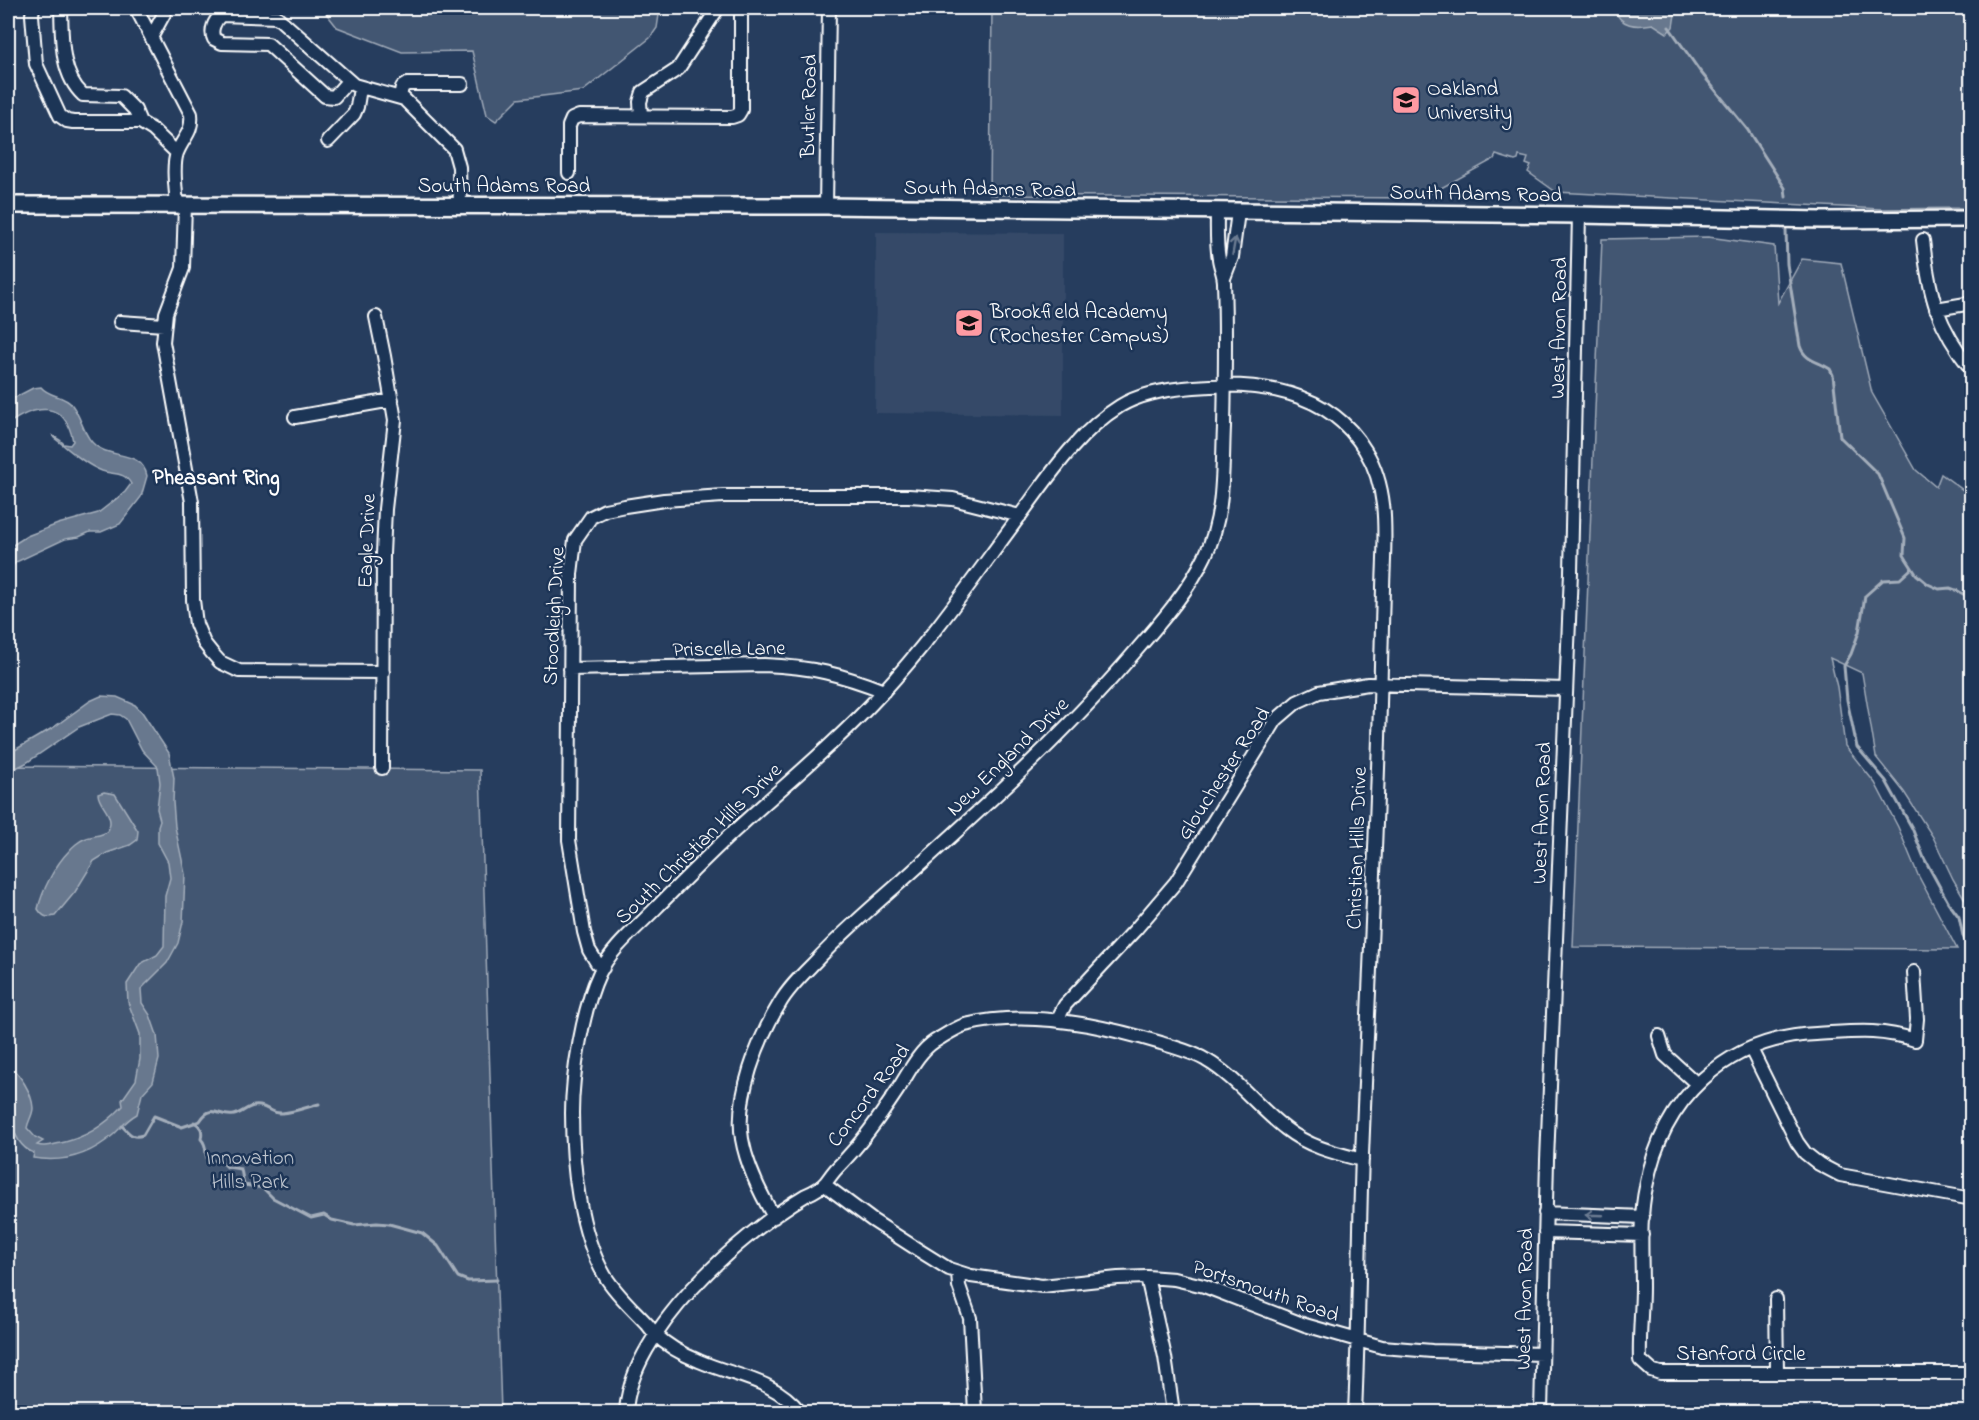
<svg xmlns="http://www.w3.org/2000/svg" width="1979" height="1420" viewBox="0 0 1979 1420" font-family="'Indie Flower',sans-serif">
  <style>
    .built { fill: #344a68 }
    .green { fill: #425672; stroke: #a0aab8; stroke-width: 1.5 }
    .water { fill: #67788e; stroke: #a4aebb; stroke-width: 1.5 }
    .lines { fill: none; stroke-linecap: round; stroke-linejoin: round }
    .stream { stroke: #a4aebb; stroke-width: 3 }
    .minor-casing { stroke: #fff; stroke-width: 16 }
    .major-casing { stroke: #fff; stroke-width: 20 }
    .minor { stroke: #1d3557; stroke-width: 12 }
    .major { stroke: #1d3557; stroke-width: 15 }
    .oneway { stroke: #6c7c92 }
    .labels { text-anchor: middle; stroke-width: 5; stroke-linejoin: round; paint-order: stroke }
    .poi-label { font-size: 21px; fill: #fff; stroke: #1d3557; text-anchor: start }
    .street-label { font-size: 21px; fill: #fff; stroke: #1d3557 }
    .park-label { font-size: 21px; fill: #bdc4ce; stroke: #1d3557 }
    .neighbourhood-label { font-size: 22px; font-weight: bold; fill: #fff; stroke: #1d3557 }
  </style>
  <rect width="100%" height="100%" fill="#263d5e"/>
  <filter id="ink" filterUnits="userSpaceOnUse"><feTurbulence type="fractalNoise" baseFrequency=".0167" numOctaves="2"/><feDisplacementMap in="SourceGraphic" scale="12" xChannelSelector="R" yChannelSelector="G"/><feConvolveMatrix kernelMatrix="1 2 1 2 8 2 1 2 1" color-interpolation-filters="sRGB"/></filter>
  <g filter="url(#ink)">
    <!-- built -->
    <path class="built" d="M876,232L1063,233V415L875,413Z"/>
    <!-- green -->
    <path class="green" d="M322,8H660L657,28L650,38L583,91L518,99L496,121L487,115L472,51L402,52L337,27Z
      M992,8H1971V208L1880,209L1556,192L1528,172L1531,166L1526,164L1528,158L1519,156L1518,160L1515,161L1496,155L1494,159L1423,198L990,195Z
      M1708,237L1774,246L1778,303L1802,259L1841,263L1872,393L1916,470L1936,487L1941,474L1971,496V910L1953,879L1933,837L1904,792L1876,757L1862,673L1830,658L1837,687L1845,746L1875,783L1898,827L1918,875L1957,949L1573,947L1602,239Z
      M8,766L480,770L501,1412H8Z"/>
    <!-- water -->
    <path class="water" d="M1614,8H1676L1673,27L1667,33L1653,24C1636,27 1620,27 1614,8Z
      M41,387C49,397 64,395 72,405C84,421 83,441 103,450C119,457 143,454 147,476L141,497L120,524L101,532H90L79,537L65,539L16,562L8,572V548L27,536L58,524L98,513L125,492L131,484C124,471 114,475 102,471C84,464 69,449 54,438L53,436L60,440L64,444L70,445L73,441C65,399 35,405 8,424V401L33,388Z
      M101,696L117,697L135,705L142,712L169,753L174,778L173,802L175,827L185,874L183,922L178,943L167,963L141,989L142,1003L150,1015L157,1035L159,1059L153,1082L142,1094L137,1114C126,1120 122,1127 113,1135C89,1156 63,1163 33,1158L34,1153C5,1143 7,1090 8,1066C20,1073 32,1093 33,1108C33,1115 28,1121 27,1128L35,1137L43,1141L37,1145C44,1147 49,1146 56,1144C84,1139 104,1126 123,1106L122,1100L136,1080L140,1059V1034L128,1002L127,984L140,964L157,955L164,946L165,896L170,878L168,862L158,843V826L160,820L157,809L160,783L158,767L142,750L126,719L120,715L112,714L79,727L26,763L8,772V754L54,727L90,701Z
      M104,792L115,794L138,831L137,840L130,845L107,853L94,861L75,892L55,916C46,918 43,917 38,909C42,891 55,865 69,851C72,847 79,841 84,839C91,835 106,837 109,828C114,814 99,806 98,794Z"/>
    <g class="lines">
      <!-- stream -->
      <path class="stream" d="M1669,27L1699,70L1747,129L1785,188L1786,197
        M1786,230L1787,264L1800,346C1805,361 1818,361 1830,369L1833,375L1840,437L1878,474L1905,538L1904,555L1907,560L1916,574L1928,584L1939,589L1950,588L1958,591L1972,599
        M1912,568L1900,579L1883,580L1865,596L1859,632L1851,654L1844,666L1847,700L1857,747L1886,781L1912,828L1924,858L1948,902L1959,917L1963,936L1972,955
        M194,1122C201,1126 203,1130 201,1139C208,1146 204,1153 208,1161L220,1160L227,1167L241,1169L244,1185L263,1188L273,1198L311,1218L324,1215L332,1220L354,1225L377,1223L389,1224L422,1233L438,1246L458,1277L468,1281L497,1280
        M122,1126C129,1133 132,1139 143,1135L154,1116L182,1127L200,1121C212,1102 219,1118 234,1115C243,1113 249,1104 260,1106C269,1108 272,1114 282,1113C295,1112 307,1107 319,1104"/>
      <!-- minor casing -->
      <g class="minor-casing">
        <path id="minor" d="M33,8L32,15L36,64L60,116L67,121L73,122H140L153,130L177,153
          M61,8C62,37 60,74 83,95L121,96L135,110L140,122
          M136,8L191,114C193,133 183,137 177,153C172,167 176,190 177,205
          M152,36L165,12L163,8
          M348,81L334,97L325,96L268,44L222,43L214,39C210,31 214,21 221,15L277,17L354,85L404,99L454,149L459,167L460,206
          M400,97L402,87L407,84H462
          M641,116L640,102L643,92L678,69L718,8
          M328,141L354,114L357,107L360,88
          M569,173V126L572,119L579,116L732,117L738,115L741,110V8
          M185,205L183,268L166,313L163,342L192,502L193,600L196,624L204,643L212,653L220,662L239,671L383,672
          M826,206L829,8
          M1923,240C1929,295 1937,326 1972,370
          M1224,278L1232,257L1238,212
          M1936,309L1972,303
          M376,317L384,356L395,420L385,509L383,554L382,768
          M120,322L164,325
          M295,417L392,400
          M570,669L764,665C812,667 840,674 884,691
          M603,968L597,963L589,950L584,932L569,840L571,574L575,540L591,517L605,510L625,506L664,500L723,496H909L953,499L1020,516
          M1914,972L1917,1019L1915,1040C1879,1028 1853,1032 1816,1034C1725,1038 1662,1099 1646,1187C1639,1219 1642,1254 1642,1287C1642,1311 1639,1336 1640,1360L1651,1370L1660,1373H1972
          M1057,1020L1065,1005L1135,930L1176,882L1276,720L1297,702L1319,692L1368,684L1566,689
          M1659,1036L1665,1055L1697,1084
          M1751,1049L1797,1142L1805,1153L1819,1164L1840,1175L1972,1199
          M825,1185L872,1220L920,1251L949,1269L971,1276L1042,1286L1118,1278L1147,1277L1174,1279L1204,1286L1305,1325L1382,1347L1432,1351L1542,1354
          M1545,1213L1643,1217
          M774,1217C760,1193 747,1167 742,1139C735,1097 758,1039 780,1003C788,989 800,977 811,966C840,935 871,908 903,880C984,807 1063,736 1134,653C1160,623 1188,592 1205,556C1225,516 1222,470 1224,427C1225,379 1226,330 1224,283C1224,274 1220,267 1219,259C1216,244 1217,227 1217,211
          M1545,1232L1642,1235
          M958,1272L959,1286L970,1318L975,1412
          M1147,1277L1165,1357L1173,1412
          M1776,1299L1777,1372
          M626,1412C630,1332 740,1234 806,1195C813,1192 821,1188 826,1182C830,1177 833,1172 838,1167C861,1144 879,1118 897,1091C908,1074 918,1052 935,1041C944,1036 955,1028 965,1025C1026,1009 1102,1025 1161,1043C1176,1048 1193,1052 1206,1060C1237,1078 1258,1108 1286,1129C1309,1147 1335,1153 1362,1160
          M800,1412C774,1379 736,1377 699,1361C684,1355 667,1346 655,1334C652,1331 650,1327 647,1324C632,1308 617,1295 605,1276C579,1233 572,1163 572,1113C572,1075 583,1008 599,974C611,948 638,927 658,906C685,879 712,851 741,825C788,782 838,741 882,693C931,640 973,579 1016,521C1046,481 1076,433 1120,406C1141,393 1169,389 1194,387C1257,381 1329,390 1365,450C1391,491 1384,542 1383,588C1382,627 1381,665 1380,704C1376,854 1368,1005 1362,1155C1359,1241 1359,1327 1355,1412
          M1541,1412L1547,1160L1571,572L1579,215"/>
      </g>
      <!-- major casing -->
      <g class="major-casing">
        <path id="major" d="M8,205L826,206L1579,215L1822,220L1972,219"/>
      </g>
      <!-- minor -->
      <use href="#minor" class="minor"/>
      <!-- major -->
      <use href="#major" class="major"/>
    </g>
    <!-- one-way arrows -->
    <defs><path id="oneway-shaft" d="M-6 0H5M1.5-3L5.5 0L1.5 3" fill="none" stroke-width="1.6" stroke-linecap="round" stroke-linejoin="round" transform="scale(1.5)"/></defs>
    <g class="oneway">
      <use href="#oneway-shaft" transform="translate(1234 246) rotate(-80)"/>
      <use href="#oneway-shaft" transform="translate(1594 1215) rotate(-178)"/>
    </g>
  </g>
  <!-- icons -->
  <defs>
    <g id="university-square" transform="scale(1.5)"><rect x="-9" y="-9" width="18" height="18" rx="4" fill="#ff9aa2" stroke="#1d3557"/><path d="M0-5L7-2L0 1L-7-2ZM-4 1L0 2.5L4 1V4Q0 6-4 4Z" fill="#111"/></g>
    <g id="school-square" transform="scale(1.5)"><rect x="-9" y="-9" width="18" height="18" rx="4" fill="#ff9aa2" stroke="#1d3557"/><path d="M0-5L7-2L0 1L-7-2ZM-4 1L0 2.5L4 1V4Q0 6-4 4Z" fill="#111"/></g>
  </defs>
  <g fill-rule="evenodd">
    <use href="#university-square" x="1406" y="100"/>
    <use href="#school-square" x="969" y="323"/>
  </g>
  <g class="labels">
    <!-- poi labels -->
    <g class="poi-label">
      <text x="1427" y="95">Oakland<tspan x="1427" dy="24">University</tspan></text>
      <text x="990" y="318">Brookfield Academy<tspan x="990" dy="24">(Rochester Campus)</tspan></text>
    </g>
    <!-- street labels -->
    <g class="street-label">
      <text transform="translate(808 106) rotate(-89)" y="7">Butler Road</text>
      <text x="504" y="192">South Adams Road</text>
      <text transform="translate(990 188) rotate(1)" y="7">South Adams Road</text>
      <text transform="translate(1476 193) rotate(1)" y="7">South Adams Road</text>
      <text transform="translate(1558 328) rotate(-89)" y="7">West Avon Road</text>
      <text transform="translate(366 541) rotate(-88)" y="7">Eagle Drive</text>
      <text transform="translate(553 616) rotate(-87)" y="7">Stoodleigh Drive</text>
      <text transform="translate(729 648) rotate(-1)" y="7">Priscella Lane</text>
      <text transform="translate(1007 756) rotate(-44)" y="7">New England Drive</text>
      <text transform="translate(1223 773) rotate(-57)" y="7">Glouchester Road</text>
      <text transform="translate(1541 813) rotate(-88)" y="7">West Avon Road</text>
      <text transform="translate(698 843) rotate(-44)" y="7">South Christian Hills Drive</text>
      <text transform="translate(1356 848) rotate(-88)" y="7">Christian Hills Drive</text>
      <text transform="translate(868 1095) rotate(-53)" y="7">Concord Road</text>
      <text transform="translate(1266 1290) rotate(19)" y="7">Portsmouth Road</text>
      <text transform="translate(1524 1299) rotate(-89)" y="7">West Avon Road</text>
      <text x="1741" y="1360">Stanford Circle</text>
    </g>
    <!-- park labels -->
    <g class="park-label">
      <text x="250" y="1164">Innovation<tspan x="250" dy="24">Hills Park</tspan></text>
    </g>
    <!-- neighbourhood labels -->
    <g class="neighbourhood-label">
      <text x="216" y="484">Pheasant Ring</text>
    </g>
  </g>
  <!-- margin -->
  <rect width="1979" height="1420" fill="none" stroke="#1d3557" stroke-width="30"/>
  <rect x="15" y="15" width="1949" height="1390" fill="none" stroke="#fff" stroke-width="2" filter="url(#ink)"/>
</svg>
